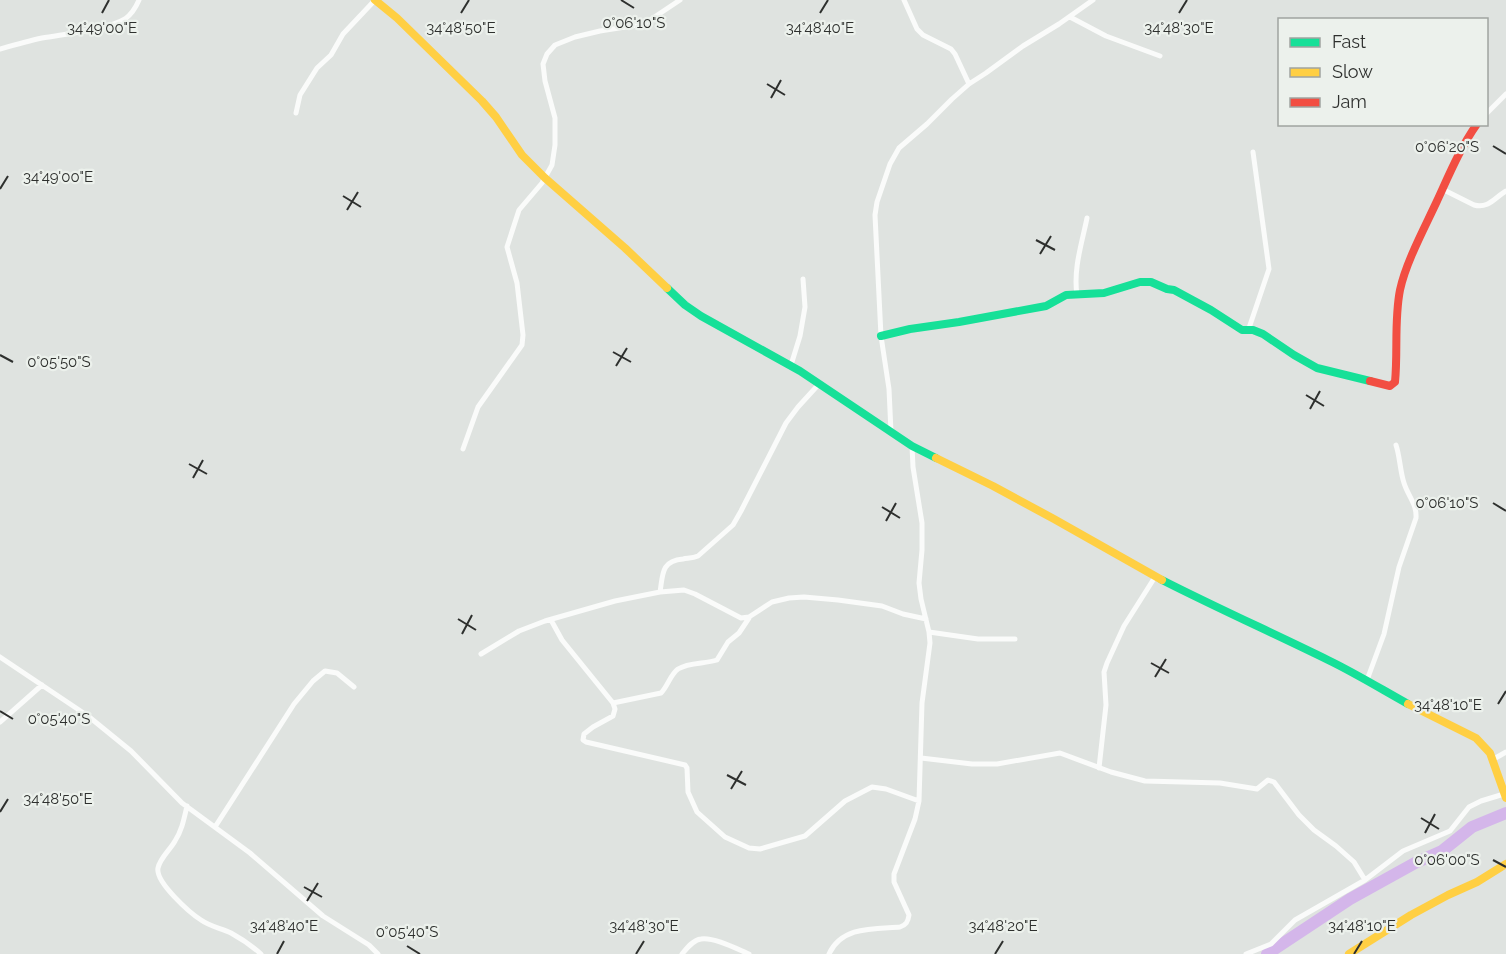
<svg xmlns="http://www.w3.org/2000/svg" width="1506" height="954" viewBox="0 0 1506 954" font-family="Raleway,sans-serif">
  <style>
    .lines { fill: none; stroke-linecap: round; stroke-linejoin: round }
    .river { stroke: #d4b6ea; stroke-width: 12 }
    .street { stroke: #fafbfa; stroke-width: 5 }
    .fast { stroke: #16e098; stroke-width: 8 }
    .slow { stroke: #ffcf43; stroke-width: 8 }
    .jam { stroke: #f24e42; stroke-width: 8 }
    .ticks { fill: none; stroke: #2e302e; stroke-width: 2 }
    .ticks-label { font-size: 15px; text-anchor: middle; fill: #2e302e; stroke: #ecf1ec; stroke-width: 4.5; stroke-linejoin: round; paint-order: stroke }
  </style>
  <rect width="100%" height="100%" fill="#dfe3e0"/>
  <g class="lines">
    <!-- river -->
    <path class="river" d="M1267,954L1350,899L1415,863L1442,851L1472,827L1506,813"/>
    <!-- street -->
    <path class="street" d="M904,0L917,29L923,35L951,49L955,54L969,84
      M1070,17L1106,36L1160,56
      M0,49C14,45 28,41 42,38C64,34 107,30 125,19C132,14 136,7 139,0
      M296,113L300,95L317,68L331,55L343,34L375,0
      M1486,114L1506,94
      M1442,189L1474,205C1489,209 1495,197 1506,191
      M1077,295C1073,269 1082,243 1087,218
      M1248,331L1269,269L1253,152
      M791,365L800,336L805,307L803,279
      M891,432L889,389L881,336L875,215L877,202L890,164L899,148L927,124L952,99L969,84L986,73L1023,46L1059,24L1093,0
      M463,449L478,407L522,345L523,335L517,283L507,247L519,210L542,183L552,165L555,145V118L545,81L543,64L547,54L555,45L575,37L600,31L644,24L680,0
      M660,592C663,574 661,561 683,559C689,558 693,558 698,556L733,525L741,511L786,423L798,407L819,384
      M551,620L562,640L613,703L615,709L613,716L593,727L584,734L583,740L586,742L685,765L687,768L688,792L697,812L725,837L749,848L760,849L805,836L845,801L872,787L886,789L919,801
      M929,632L978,639H1015
      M481,654L519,631L545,621L615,601L660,592L684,590L695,594L741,618L749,617L772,602L789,598L804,597L838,600L882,606L903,614L926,619
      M0,657L88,716L131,751L182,803L250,853L323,916L369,945L378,954
      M1367,680L1384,634L1399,567L1416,518C1417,504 1408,496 1404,483C1400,471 1400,457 1396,445
      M613,703L661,693C668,686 670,675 678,669C689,662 705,664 717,660L728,642L739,633L749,618
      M0,722L42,685
      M921,758L972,764H997L1060,753L1111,772L1145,781L1220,783L1257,789L1268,780L1274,782L1299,815L1314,830L1336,846L1354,862L1365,880
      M1492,760L1506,752
      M1099,768L1106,705L1104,672L1107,663L1124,626L1155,577
      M187,806C184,819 182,830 175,841C170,850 160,858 158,868C155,882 190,913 201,920C211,927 221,928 231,933C242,939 252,946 261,954
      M215,827L294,704L313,681L325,671L337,673L354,687
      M682,954C687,948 693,940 701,939C714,937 737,949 749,954
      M829,954C842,926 874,929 900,927C906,925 908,922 909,915L894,882V874L915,819L919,801L922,703L930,643L929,632L921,599L919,583L922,550V523L913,467L912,446
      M1246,954L1271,944L1295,920L1365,880L1403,851L1450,831L1469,807L1481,801L1504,794"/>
    <!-- fast -->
    <path class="fast" d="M667,288L685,305L701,316L800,371L912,446L936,458
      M881,336L910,329L959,322L1046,306L1066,295L1104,293L1140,282H1151L1167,289L1174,290L1211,310L1242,330H1253L1263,334L1294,355L1317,368L1370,381
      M1162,580C1217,608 1273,633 1328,660C1355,673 1381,689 1408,704"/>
    <!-- slow -->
    <path class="slow" d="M375,0L397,18L482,101L496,117L522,155L545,178L625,248L667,288
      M936,458L993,486L1054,519L1162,580
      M1408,704L1476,738L1490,753L1506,798
      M1349,954L1411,915L1448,895L1477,882L1506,864"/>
    <!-- jam -->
    <path class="jam" d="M1370,381L1390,386L1395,382C1398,352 1394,320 1400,290C1406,262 1425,227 1437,201C1449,175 1460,148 1477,124"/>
  </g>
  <!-- ticks -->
  <path class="ticks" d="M621,0L634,8M102,13L109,0M461,13L469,0M820,13L828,0M1179,13L1187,0M767,84L785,95M771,98L781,80M1493,146L1506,154M0,189L8,176M343,196L361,207M347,210L358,192M1036,240L1055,250M1040,254L1051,236M613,352L631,362M0,355L13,362M616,366L627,348M1306,395L1324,406M1310,409L1320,391M189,464L207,474M193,478L203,460M1493,503L1506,511M882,507L900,518M886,521L896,503M458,619L476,630M462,634L472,615M1151,663L1169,673M1155,677L1166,659M1498,704L1506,691M0,711L13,719M727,775L746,785M731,789L742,771M0,812L8,799M1421,818L1439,829M1425,833L1435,814M1493,860L1506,867M304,887L322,897M307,901L318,883M407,946L420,954M277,954L284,941M636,954L644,941M995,954L1003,941M1354,954L1362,941"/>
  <g class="ticks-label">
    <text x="634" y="28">0°06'10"S</text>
    <text x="102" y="33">34°49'00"E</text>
    <text x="461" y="33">34°48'50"E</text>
    <text x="820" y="33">34°48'40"E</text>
    <text x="1179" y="33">34°48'30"E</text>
    <text x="1447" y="152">0°06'20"S</text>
    <text x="58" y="182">34°49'00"E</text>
    <text x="59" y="367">0°05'50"S</text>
    <text x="1447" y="508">0°06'10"S</text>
    <text x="1448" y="710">34°48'10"E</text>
    <text x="59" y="724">0°05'40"S</text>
    <text x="58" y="804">34°48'50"E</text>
    <text x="1447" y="865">0°06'00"S</text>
    <text x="284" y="931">34°48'40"E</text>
    <text x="644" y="931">34°48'30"E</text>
    <text x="1003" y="931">34°48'20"E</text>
    <text x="1362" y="931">34°48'10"E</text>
    <text x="407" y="937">0°05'40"S</text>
  </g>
  <!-- legend -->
  <rect x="1278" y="18" width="210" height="108" fill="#ecf1ec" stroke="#a0a4a0" stroke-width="1.5"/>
  <rect x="1290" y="38" width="30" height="9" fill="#16e098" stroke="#a0a4a0" stroke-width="1.5"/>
  <text x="1332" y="48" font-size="18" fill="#2e302e">Fast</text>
  <rect x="1290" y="68" width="30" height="9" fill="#ffcf43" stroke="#a0a4a0" stroke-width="1.5"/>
  <text x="1332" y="78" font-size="18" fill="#2e302e">Slow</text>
  <rect x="1290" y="98" width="30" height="9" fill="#f24e42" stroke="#a0a4a0" stroke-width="1.5"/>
  <text x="1332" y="108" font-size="18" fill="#2e302e">Jam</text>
</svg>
